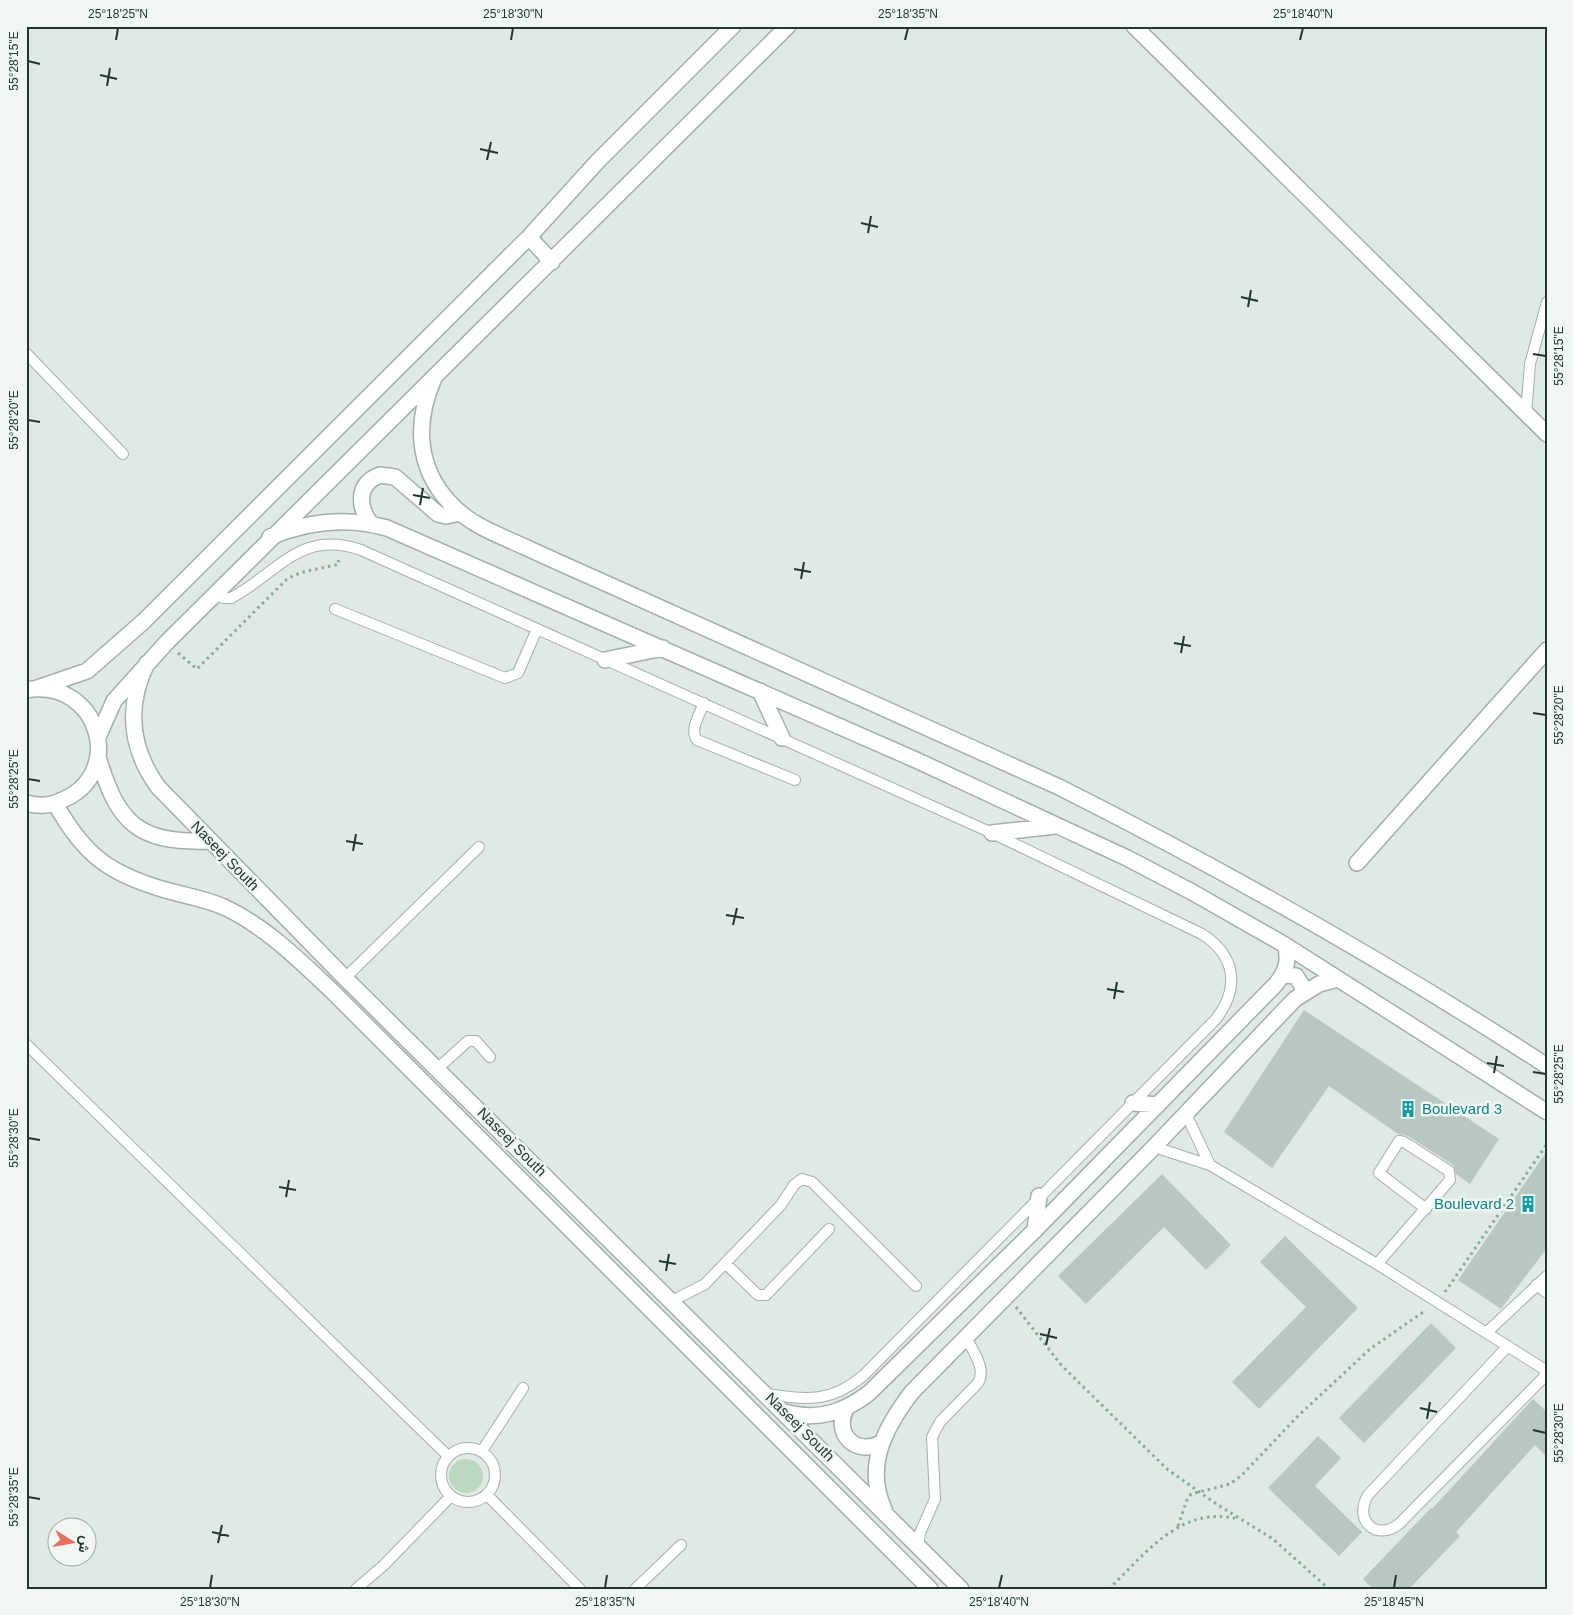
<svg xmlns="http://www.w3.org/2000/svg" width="1573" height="1615" viewBox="0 0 1573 1615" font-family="Arial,Vazirmatn,sans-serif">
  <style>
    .green { fill: #bad9be }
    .building { fill: #b8c7bf }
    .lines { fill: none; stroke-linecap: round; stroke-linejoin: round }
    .service-casing { stroke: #a3b0aa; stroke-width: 12 }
    .minor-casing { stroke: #a3b0aa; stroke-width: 18 }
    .path { stroke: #82ab99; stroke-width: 3; stroke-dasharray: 2.5 4; stroke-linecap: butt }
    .service { stroke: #fff; stroke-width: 10 }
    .minor { stroke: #fff; stroke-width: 15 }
    .ticks { fill: none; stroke: #22382f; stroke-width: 2 }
    .labels { text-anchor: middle; stroke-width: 5; stroke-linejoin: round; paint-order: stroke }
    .street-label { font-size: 15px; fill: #22382f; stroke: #f0f6f2 }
    .culture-label { font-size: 15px; fill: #0d838f; stroke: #f0f6f2; text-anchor: start }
    .neatline { fill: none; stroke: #22382f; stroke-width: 2 }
    .ticks-label { font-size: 12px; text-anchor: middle; fill: #22382f }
  </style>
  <rect width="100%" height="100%" fill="#e0e9e4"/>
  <!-- green -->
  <path class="green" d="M449 1476a17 17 0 1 1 34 0a17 17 0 1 1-34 0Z"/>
  <!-- building -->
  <path class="building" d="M1304,1010L1499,1139L1470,1184L1456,1174L1453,1165L1408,1136L1398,1134L1329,1086L1272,1168L1224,1132Z
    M1547,1151V1248L1501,1309L1458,1280Z
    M1162,1174L1231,1245L1206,1270L1164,1227L1086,1304L1058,1276Z
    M1285,1236L1358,1308L1259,1409L1232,1382L1306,1307L1260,1262Z
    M1431,1323L1456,1348L1364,1443L1339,1418Z
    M1533,1399L1547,1412V1457L1535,1445L1456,1532L1460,1536L1409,1589H1373L1363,1579L1431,1508L1432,1509Z
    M1318,1436L1341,1458L1315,1486L1362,1532L1339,1556L1268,1488Z"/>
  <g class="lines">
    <!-- service casing -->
    <g class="service-casing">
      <path id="service" d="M26,353L123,454
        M1526,414L1530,364L1547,302
        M215,594L223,598H231C278,573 300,529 361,550L992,833L1202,934C1236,956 1240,988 1216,1019L864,1375C831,1403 808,1400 767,1394
        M335,609L505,678L518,673L537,629
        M704,703C700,714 689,730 697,740L795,780
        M345,978L479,847
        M26,1044L448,1456
        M437,1069L468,1041H476L490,1057
        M1186,1114L1210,1165
        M1154,1147L1210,1165L1377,1264L1547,1371
        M725,1263L758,1295H766L829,1229
        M1377,1264L1450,1180L1449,1171L1404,1142L1399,1141L1379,1173L1426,1209
        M1536,1285L1547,1293
        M672,1301L705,1284L781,1205L794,1185L802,1179L812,1182L916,1286
        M1487,1332L1547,1276
        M1508,1346L1368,1495C1353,1520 1376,1542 1399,1524L1547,1374
        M441 1475a27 27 0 1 1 54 0a27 27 0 1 1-54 0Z
        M482,1451L523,1388
        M487,1495L580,1589
        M918,1547L920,1533L935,1499L932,1437L940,1422L978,1383C987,1369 972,1350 966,1337
        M356,1589L384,1565L451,1496
        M635,1589L681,1545"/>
    </g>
    <!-- minor casing -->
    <g class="minor-casing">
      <path id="minor" d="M1134,26L1547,434
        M529,237L552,262
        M434,378C415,421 416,466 449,502C469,525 499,535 525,547C555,561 585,574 614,587C762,654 910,721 1059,787C1226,871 1390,964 1547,1066
        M371,524C358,507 356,484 380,475L395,477L438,514L446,516L460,513
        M270,537C308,521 348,517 387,528L916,760L1127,858L1192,892L1285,945L1547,1112
        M605,660L663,648
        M147,663C126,706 130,748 158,787L345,978L961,1589
        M37,688L87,671L144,621L529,237L597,162L733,26
        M26,690C99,677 128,775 60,801C50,806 37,806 26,803
        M760,691L782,738
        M98,737L114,701L167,642L788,26
        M98,757C118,823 137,843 208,841
        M55,803C84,856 111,875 169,891C187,896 206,899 224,907C265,926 299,960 332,991L930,1589
        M992,833L1055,826
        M1357,863L1547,650
        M1284,975L1296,976L1303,987L1302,993
        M1133,1103L1158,1105
        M1035,1230L1039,1196
        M847,1407C832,1432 855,1457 881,1443
        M784,1412C817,1421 843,1413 869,1393L1035,1230L1276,984C1286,972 1290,960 1285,945
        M884,1509C864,1465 886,1426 912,1392L1154,1147L1295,999L1319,984L1338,979"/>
    </g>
    <!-- path -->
    <path class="path" d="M178,653L197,669L286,580C300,570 322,569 339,564L338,557
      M1445,1292L1547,1144
      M1016,1307L1062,1366L1167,1469L1218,1505L1273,1539L1329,1589
      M1178,1526L1187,1500L1191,1494L1230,1484L1242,1475L1298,1416L1370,1349L1426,1310
      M1109,1589C1146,1553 1181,1505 1238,1519"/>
    <!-- service -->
    <use href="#service" class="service"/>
    <!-- minor -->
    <use href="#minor" class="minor"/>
  </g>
  <!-- ticks -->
  <path class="ticks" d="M116,40L118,28M511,40L513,28M905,40L908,28M1300,40L1303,28M28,61L40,64M100,75L117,79M107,86L110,68M480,149L498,153M487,160L491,142M861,223L878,227M868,233L871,216M1241,297L1258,301M1248,307L1251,290M1533,354L1546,356M28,420L40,422M413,495L430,498M420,505L423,488M794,569L811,572M801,579L804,562M1174,643L1191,646M1181,653L1184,636M1533,713L1546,715M28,779L40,781M346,841L363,844M353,851L356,834M726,915L744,918M733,925L737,908M1107,989L1124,992M1114,999L1117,982M1487,1063L1504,1066M1533,1072L1546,1074M1494,1073L1497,1056M28,1138L40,1140M279,1187L296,1190M286,1197L289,1180M659,1261L676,1264M666,1271L669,1254M1040,1334L1057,1338M1046,1345L1050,1328M1420,1408L1437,1412M1427,1419L1430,1402M1533,1430L1546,1433M28,1497L40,1499M212,1532L229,1536M218,1543L222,1525M210,1588L212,1575M605,1588L607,1575M999,1588L1002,1575M1394,1588L1396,1575"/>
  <!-- icons -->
  <defs>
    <g id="building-bare" transform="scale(1.35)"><path d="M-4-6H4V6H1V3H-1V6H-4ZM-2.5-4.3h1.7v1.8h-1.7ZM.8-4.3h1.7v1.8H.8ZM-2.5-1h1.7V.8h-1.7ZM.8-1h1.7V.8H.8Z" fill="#0f9aa8" stroke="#f0f6f2" stroke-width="2.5" paint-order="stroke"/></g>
  </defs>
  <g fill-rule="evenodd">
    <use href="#building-bare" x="1408" y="1109"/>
    <use href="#building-bare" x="1528" y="1204"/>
  </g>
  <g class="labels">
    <!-- street labels -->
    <g class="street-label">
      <text transform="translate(225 856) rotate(46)" y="5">Naseej South</text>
      <text transform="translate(512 1142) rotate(45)" y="5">Naseej South</text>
      <text transform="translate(800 1427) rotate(45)" y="5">Naseej South</text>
    </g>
    <!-- culture labels -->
    <g class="culture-label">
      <text x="1422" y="1114">Boulevard 3</text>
      <text x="1514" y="1209" text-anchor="end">Boulevard 2</text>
    </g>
  </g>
  <!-- border -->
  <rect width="1573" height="1615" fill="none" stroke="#f0f6f2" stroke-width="55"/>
  <!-- north arrow -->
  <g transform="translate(72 1542) rotate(101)"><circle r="24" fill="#f0f6f2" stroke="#9eaaa4"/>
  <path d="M0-4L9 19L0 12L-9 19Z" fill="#e77060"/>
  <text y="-8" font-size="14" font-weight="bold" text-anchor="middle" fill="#22382f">ش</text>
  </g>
  <rect x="28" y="28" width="1518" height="1560" class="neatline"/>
  <g class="ticks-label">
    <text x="118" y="18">25°18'25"N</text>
    <text x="513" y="18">25°18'30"N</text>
    <text x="908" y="18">25°18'35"N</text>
    <text x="1303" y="18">25°18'40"N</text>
    <text transform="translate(14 61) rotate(-90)" y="4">55°28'15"E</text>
    <text transform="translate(1559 356) rotate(-90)" y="4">55°28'15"E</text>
    <text transform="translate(14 420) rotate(-90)" y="4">55°28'20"E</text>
    <text transform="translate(1559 715) rotate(-90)" y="4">55°28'20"E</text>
    <text transform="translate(14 779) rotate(-90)" y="4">55°28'25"E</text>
    <text transform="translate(1559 1074) rotate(-90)" y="4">55°28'25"E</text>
    <text transform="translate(14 1138) rotate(-90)" y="4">55°28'30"E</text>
    <text transform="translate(1559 1433) rotate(-90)" y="4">55°28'30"E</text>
    <text transform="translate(14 1497) rotate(-90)" y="4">55°28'35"E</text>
    <text x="210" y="1606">25°18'30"N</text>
    <text x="605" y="1606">25°18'35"N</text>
    <text x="999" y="1606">25°18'40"N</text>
    <text x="1394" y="1606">25°18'45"N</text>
  </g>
</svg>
